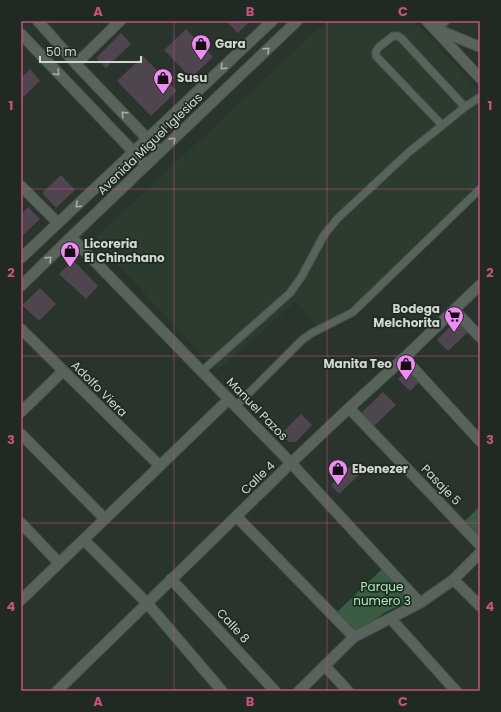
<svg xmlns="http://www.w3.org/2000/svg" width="501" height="712" viewBox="0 0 501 712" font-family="Poppins,sans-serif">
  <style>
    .built { fill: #2b3c2f }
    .green { fill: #395c42 }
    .building { fill: #4f454f }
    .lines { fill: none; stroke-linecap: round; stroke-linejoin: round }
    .lane-casing { stroke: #475149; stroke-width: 9 }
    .street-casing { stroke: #475149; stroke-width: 12 }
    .secondary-casing { stroke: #475149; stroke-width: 12 }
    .lane { stroke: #58645b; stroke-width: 7 }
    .street { stroke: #58645b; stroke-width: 10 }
    .secondary { stroke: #58645b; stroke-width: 10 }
    .oneway { stroke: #a7afa8 }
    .grid { fill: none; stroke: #c6527f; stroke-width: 1; stroke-opacity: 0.55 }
    .labels { text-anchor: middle; stroke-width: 3.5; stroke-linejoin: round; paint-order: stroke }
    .poi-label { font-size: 12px; font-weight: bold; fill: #d1d8d2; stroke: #202a22; text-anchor: start }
    .street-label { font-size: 12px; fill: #d1d8d2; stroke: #202a22 }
    .park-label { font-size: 12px; fill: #a2efb7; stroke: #202a22 }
    .neatline { fill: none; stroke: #c6527f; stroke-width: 1.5 }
    .grid-label { font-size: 13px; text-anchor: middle; font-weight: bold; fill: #c6527f }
  </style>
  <rect width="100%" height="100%" fill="#29342c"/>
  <!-- built -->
  <path class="built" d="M327,21H414L480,92V184L361,300L318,327L296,301L217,371L94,239Z"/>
  <!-- green -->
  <path class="green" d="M480,506V543L462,524Z
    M383,568L413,599L384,613L354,635L334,615Z"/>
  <!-- building -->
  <path class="building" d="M226,21H250L238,33Z
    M186,29L213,57L191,78L164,50Z
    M121,33L131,44L106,68L96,58Z
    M143,56L177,91L151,116L117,81Z
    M30,69L40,81L21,99V78Z
    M61,175L75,190L56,208L42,193Z
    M28,207L40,219L22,236L21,235V215Z
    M73,260L98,286L86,299L59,274Z
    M40,288L56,304L39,321L22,305Z
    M457,320L468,332L448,351L437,340Z
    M404,373H410L419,382L410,391L398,379Z
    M383,392L396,405L373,427L360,414Z
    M301,414L312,425L296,442H289L281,434Z
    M352,465L360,474L339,494L331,485Z"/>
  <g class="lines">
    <!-- lane casing -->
    <g class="lane-casing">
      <path id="lane" d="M442,125L376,56V51L379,47L393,36H398L402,39L465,107
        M202,371L290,293L302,276L324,235L338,218L409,152L465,107L480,97
        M236,406L302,340L312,333L353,312L480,189"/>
    </g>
    <!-- street casing -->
    <g class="street-casing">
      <path id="street" d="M444,21L434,28L480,47
        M76,64L120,21
        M21,186L58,223
        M71,237L291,463L420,603
        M454,310L480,337
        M21,329L160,466
        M404,358L480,441
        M349,408L480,545
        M21,412L63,371
        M21,434L105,519
        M237,517L354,637
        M21,523L59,563
        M84,540L147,603L222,691
        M171,579L275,691
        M453,580L460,586L480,606
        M21,600L229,399
        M391,619L456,691
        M325,666L348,691
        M57,691L291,463L349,408L404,358L480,285
        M299,691L354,637L420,603L453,580L480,553"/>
    </g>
    <!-- secondary casing -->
    <g class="secondary-casing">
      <path id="secondary" d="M38,21L76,64L160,152
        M427,21L480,78
        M21,34L146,165
        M21,258L272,21
        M21,286L71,237L297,21"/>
    </g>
    <!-- lane -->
    <use href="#lane" class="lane"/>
    <!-- street -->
    <use href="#street" class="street"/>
    <!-- secondary -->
    <use href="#secondary" class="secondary"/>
  </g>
  <!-- one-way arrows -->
  <defs><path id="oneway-chevron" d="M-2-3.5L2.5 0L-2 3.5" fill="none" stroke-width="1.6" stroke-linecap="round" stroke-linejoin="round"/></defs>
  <g class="oneway">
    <use href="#oneway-chevron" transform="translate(267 50) rotate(-44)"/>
    <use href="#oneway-chevron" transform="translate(223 67) rotate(136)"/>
    <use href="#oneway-chevron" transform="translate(57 73) rotate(46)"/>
    <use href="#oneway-chevron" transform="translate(124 114) rotate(-134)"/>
    <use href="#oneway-chevron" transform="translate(173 140) rotate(-44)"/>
    <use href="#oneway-chevron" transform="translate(78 205) rotate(137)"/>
    <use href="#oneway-chevron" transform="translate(49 259) rotate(-44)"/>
  </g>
  <!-- grid -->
  <path class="grid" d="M174,21V691M327,21V691M21,189H480M21,356H480M21,523H480"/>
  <!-- icons -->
  <defs>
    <g id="shop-pin" transform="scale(1)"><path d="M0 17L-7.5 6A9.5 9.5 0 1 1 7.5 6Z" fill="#f18af4" stroke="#202a22"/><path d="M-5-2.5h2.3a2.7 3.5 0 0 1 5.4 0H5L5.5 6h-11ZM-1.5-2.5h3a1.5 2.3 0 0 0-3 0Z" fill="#111"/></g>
    <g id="supermarket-pin" transform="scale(1)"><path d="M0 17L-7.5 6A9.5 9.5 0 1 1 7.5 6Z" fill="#f18af4" stroke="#202a22"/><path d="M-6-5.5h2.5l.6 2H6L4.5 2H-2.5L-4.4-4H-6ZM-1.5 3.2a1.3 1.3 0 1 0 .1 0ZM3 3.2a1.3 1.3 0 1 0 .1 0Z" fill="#111"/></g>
  </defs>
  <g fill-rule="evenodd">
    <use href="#shop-pin" x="201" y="44"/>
    <use href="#shop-pin" x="163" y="78"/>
    <use href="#shop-pin" x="70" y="251"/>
    <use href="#supermarket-pin" x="454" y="316"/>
    <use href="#shop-pin" x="406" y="364"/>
    <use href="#shop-pin" x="338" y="469"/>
  </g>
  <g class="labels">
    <!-- poi labels -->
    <g class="poi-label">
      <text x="215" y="48">Gara</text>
      <text x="177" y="82">Susu</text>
      <text x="84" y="248">Licoreria<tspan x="84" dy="14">El Chinchano</tspan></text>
      <text x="440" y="313" text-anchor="end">Bodega<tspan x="440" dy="14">Melchorita</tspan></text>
      <text x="392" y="368" text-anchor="end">Manita Teo</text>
      <text x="352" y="473">Ebenezer</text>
    </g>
    <!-- street labels -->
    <g class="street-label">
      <text transform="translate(150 144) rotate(-44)" y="4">Avenida Miguel Iglesias</text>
      <text transform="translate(99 389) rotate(45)" y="4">Adolfo Viera</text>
      <text transform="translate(257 409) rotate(46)" y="4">Manuel Pazos</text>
      <text transform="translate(258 478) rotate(-44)" y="4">Calle 4</text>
      <text transform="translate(441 485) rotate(46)" y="4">Pasaje 5</text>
      <text transform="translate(233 626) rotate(47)" y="4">Calle 8</text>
    </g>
    <!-- park labels -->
    <g class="park-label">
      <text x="382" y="591">Parque<tspan x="382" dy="14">numero 3</tspan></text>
    </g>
  </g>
  <!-- border -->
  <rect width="501" height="712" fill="none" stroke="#202a22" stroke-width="44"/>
  <!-- scale -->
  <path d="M40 56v6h101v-6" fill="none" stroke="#d1d8d2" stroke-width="2"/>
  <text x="46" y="56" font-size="12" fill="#d1d8d2" stroke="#202a22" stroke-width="3" paint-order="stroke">50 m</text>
  <rect x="22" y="22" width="457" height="668" class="neatline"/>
  <g class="grid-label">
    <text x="98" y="16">A</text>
    <text x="250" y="16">B</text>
    <text x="403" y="16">C</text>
    <text x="11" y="110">1</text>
    <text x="490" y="110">1</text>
    <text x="11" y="277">2</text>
    <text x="490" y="277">2</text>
    <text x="11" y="444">3</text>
    <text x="490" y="444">3</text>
    <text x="11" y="611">4</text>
    <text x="490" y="611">4</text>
    <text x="98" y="706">A</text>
    <text x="250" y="706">B</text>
    <text x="403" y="706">C</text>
  </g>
</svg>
